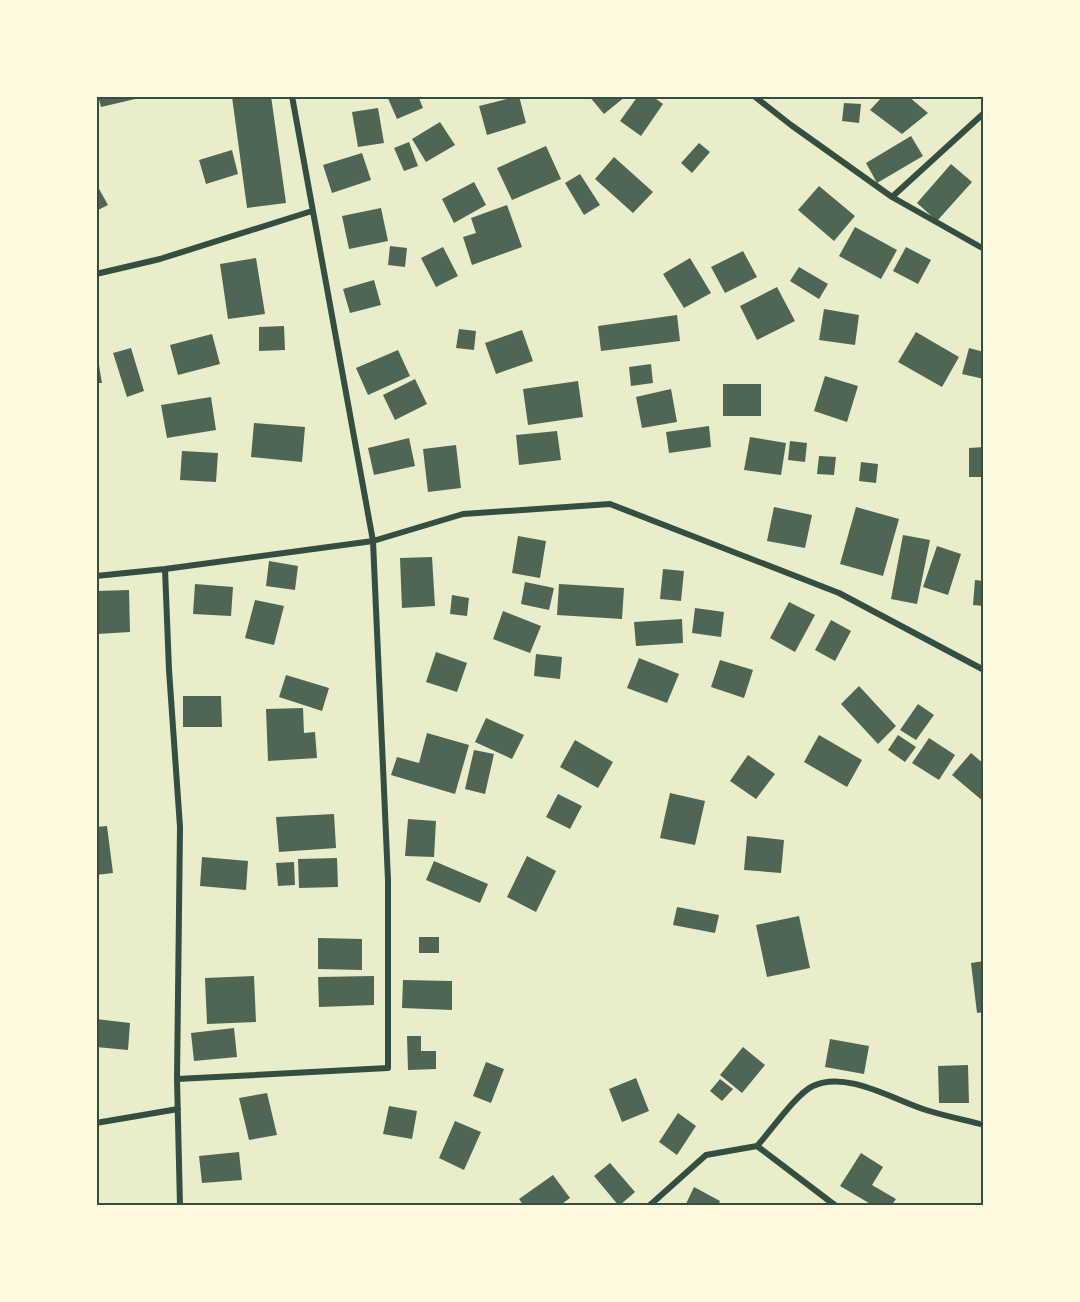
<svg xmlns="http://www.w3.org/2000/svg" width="1080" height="1302" viewBox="0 0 1080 1302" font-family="'DejaVu Sans',sans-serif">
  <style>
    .building { fill: #4f6655 }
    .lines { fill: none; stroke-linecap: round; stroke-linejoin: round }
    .minor { stroke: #344e41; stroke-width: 6 }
    .neatline { fill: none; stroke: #344e41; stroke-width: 2 }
  </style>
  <rect width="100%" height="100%" fill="#e9edc9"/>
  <!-- building -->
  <path class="building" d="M98,96H144V97L101,107Z
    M271,96L286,203L247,208L232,97Z
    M387,96H418L423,108L397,119Z
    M519,96L526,123L487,135L479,106Z
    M589,96H626L604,114Z
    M638,96H652L663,104L641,136L620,121Z
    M883,96H908L928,113L902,134L870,110Z
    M844,103L861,104L859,123L842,121Z
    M378,108L384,143L358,147L352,112Z
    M440,122L455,145L426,162L412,139Z
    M911,136L923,156L877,183L866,163Z
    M409,142L418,166L404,171L394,148Z
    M699,143L710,152L692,173L681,163Z
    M546,146L561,179L512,200L497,168Z
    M232,150L238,174L206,184L199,160Z
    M362,153L371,180L332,193L323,165Z
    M614,157L653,192L633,213L595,179Z
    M951,164L972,182L937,221L917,203Z
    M580,174L600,205L584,215L565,183Z
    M474,182L486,205L454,223L442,199Z
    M819,186L855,216L834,241L798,210Z
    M98,187L108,205L96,211V188Z
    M507,205L522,247L472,265L463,237L476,233L471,218Z
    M381,208L388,241L349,249L342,216Z
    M855,227L897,250L881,279L839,256Z
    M390,246L407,248L405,267L388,265Z
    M443,247L458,276L436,287L421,258Z
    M906,247L931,260L918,284L893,271Z
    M743,251L757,277L725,293L711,267Z
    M256,258L265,314L228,319L220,264Z
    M690,258L711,293L684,308L663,274Z
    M799,267L828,284L819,299L790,281Z
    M374,280L381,305L350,313L343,289Z
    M777,287L795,321L757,340L740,306Z
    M824,309L859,315L855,345L819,340Z
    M677,315L680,341L601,351L598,326Z
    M284,326L285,350L259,351V327Z
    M459,329L476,331L474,350L456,348Z
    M522,330L533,361L496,374L485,343Z
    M916,332L959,357L942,387L898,362Z
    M212,334L220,364L178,375L170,345Z
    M131,348L144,391L127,397L113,353Z
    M969,348L984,352V379L962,374Z
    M398,350L410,376L368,395L356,368Z
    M97,353L102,383H96V354Z
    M651,364L653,383L631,386L629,367Z
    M825,376L858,386L847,422L814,411Z
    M415,379L427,404L395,420L383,395Z
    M578,381L583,417L528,425L523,389Z
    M723,384H761V416H723Z
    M671,389L677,422L642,428L636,397Z
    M211,397L216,430L167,438L161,405Z
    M254,423L305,427L302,462L251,457Z
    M709,426L711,447L669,453L666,432Z
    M557,431L561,460L519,465L516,435Z
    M750,437L786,443L781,475L744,470Z
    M409,438L415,466L374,475L368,448Z
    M790,441L807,443L805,462L788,460Z
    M456,445L461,488L428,492L423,449Z
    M984,447V477H969V448Z
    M182,451L218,453L216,482L180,480Z
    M819,456L836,457L834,475L817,474Z
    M861,462L878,464L876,483L859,481Z
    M774,507L812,515L805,548L767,541Z
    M856,507L899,519L883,576L840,564Z
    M903,535L930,540L917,604L891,599Z
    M518,536L546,541L540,578L512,573Z
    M937,546L961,554L948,595L923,587Z
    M432,557L435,606L402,608L400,558Z
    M269,561L298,566L295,590L266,586Z
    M663,569L684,571L681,601L660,599Z
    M975,580L984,581V606L973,605Z
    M525,582L554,588L549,610L521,604Z
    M195,584L233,587L231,616L193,614Z
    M559,584L624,588L622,619L557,615Z
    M129,590L130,632L97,634L96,591Z
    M452,595L469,598L467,616L450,614Z
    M255,600L284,606L274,645L245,638Z
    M789,602L815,615L795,652L770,638Z
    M695,608L724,612L721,637L692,633Z
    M503,611L541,626L530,653L493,639Z
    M682,619L683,643L636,646L634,622Z
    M831,620L851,631L835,661L815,650Z
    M436,652L467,663L457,692L426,682Z
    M536,654L562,657L560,679L534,676Z
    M639,658L679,674L667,703L627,688Z
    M720,660L753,670L744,698L711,687Z
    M286,675L329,688L322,711L279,697Z
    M859,686L896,726L878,744L841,704Z
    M183,696H221L222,727H183Z
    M918,704L934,715L916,740L900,730Z
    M303,708L304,733L315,732L317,758L268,761L266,709Z
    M486,718L524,735L512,759L475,742Z
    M427,733L469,745L455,794L391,775L397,757L419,763Z
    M819,735L862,760L847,787L804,762Z
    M898,735L916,747L905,762L888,750Z
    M929,738L955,755L939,780L912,763Z
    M575,740L613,762L598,788L560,767Z
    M474,750L494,754L485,794L465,789Z
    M971,753L984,764V802L952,775Z
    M748,755L775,774L756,799L730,781Z
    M670,793L705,801L695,845L660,838Z
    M558,794L582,806L570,829L546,817Z
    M334,814L336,848L279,852L276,817Z
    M408,819L436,821L434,857L405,856Z
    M107,826L113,873L96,875V827Z
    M747,836L784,840L781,873L744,870Z
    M527,856L556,871L536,912L507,897Z
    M202,857L248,861L246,890L200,886Z
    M337,858L338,887L299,888L298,859Z
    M434,861L488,884L480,903L426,880Z
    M294,862L295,885L278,886L276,863Z
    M677,907L719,915L715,933L673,925Z
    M799,916L810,968L767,977L756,925Z
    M419,937H439V953H419Z
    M318,938L362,939V970L318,969Z
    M984,961V1012L977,1013L971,963Z
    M254,976L256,1022L207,1024L205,978Z
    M374,976V1005L319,1007L318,977Z
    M403,980L452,981V1010L402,1008Z
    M96,1019L130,1023L128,1050L96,1047Z
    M234,1028L237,1057L194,1061L191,1033Z
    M407,1036H421V1051H436V1069L408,1070Z
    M830,1039L869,1046L864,1074L825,1067Z
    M743,1047L765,1065L742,1093L720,1075Z
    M486,1062L504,1069L491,1103L473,1096Z
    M968,1065L969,1103H939L938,1066Z
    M636,1078L649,1111L622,1122L609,1089Z
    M720,1079L733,1089L722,1101L710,1091Z
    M267,1093L277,1135L249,1140L239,1098Z
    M389,1106L417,1111L412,1139L383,1134Z
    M678,1113L696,1126L677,1155L659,1142Z
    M455,1121L481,1132L464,1170L439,1158Z
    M239,1152L242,1180L202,1183L199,1156Z
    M861,1153L883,1167L872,1185L896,1199L891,1206H874L840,1186Z
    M610,1163L635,1192L619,1206L594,1176Z
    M553,1175L570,1198L559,1206H524L519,1199Z
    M694,1187L720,1201L718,1206H685Z"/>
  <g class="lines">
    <!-- minor -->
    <path class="minor" d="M754,96L791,125L892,197L984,249
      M892,197L984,113
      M96,274L160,259L312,211
      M165,569L169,670L180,827L177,1079L180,1206
      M96,576L165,569L373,541L463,514L610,504L839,593L984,670
      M177,1079L388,1068V880L373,541L292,96
      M96,1123L178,1109
      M757,1146L836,1206
      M649,1206L706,1155L757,1146C771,1131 796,1094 813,1086C846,1070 894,1100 926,1110C945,1116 965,1120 984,1125"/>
  </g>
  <!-- border -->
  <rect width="1080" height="1302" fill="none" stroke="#fefae0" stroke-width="195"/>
  <rect x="98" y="98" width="884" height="1106" class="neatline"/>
</svg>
